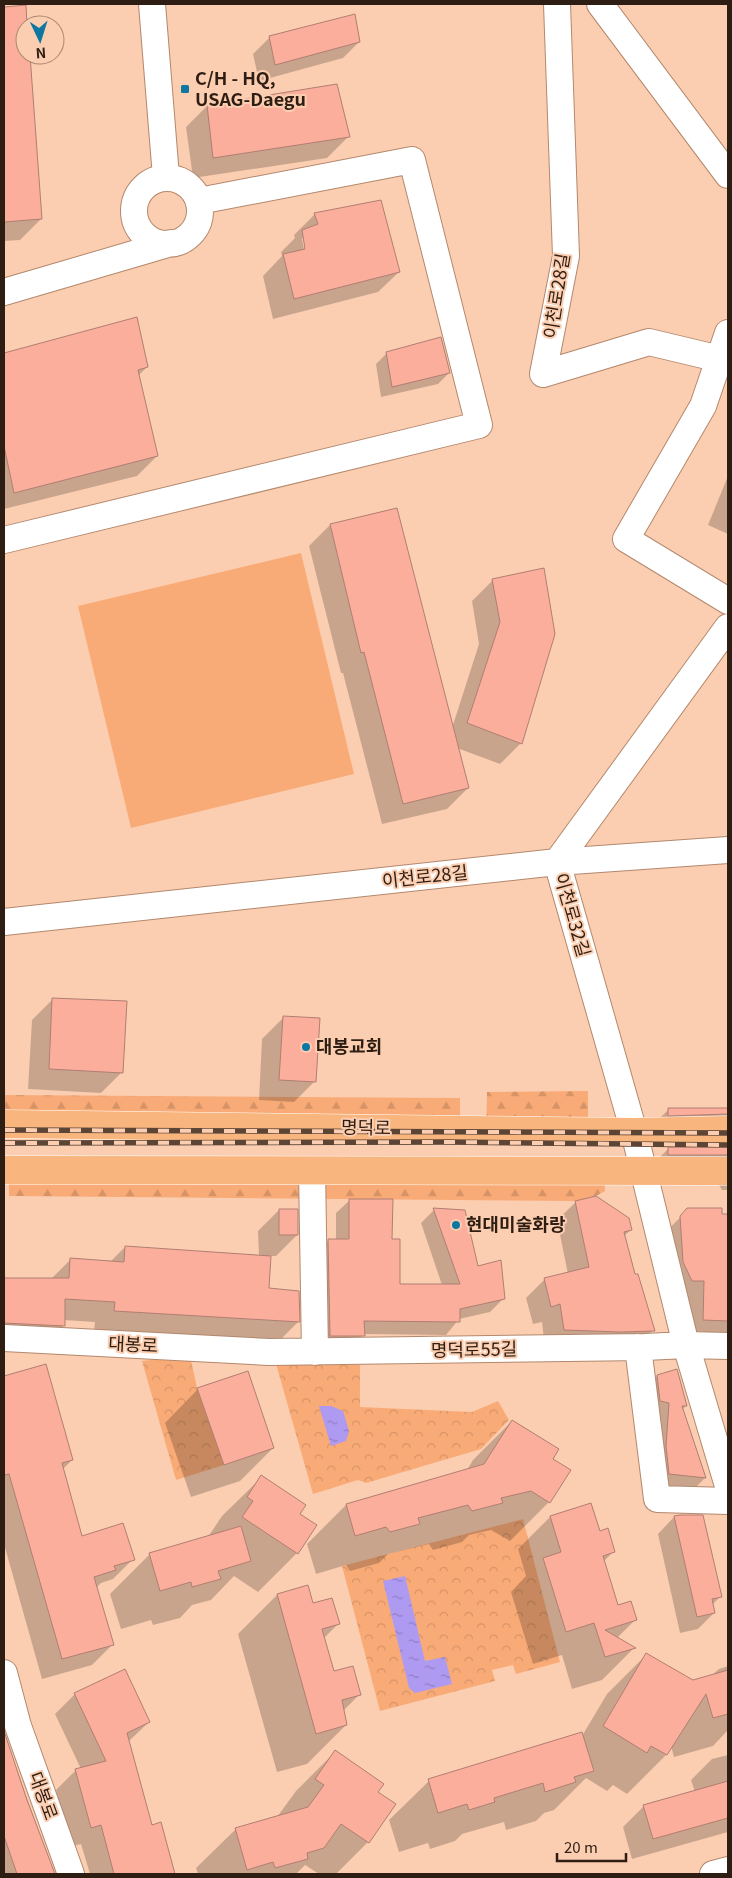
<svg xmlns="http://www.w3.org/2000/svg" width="732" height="1878" viewBox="0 0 732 1878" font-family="Georgia,'Noto Sans KR',serif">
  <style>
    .forest { fill: url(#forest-firs) }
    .park { fill: url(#park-crowns) }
    .pitch { fill: #f9ab77 }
    .water { fill: url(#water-ripples) }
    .shadow { fill: #0003; fill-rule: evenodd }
    .building { fill: #fbae9c; stroke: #b07e72 }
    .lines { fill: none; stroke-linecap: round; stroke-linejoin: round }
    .minor-casing { stroke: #b3886d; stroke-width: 28 }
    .major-casing { stroke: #fff; stroke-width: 29 }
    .minor { stroke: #fff; stroke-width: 26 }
    .major { stroke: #f8b57d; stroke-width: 28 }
    .rail-casing { stroke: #5d4536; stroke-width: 5.5 }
    .rail { stroke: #fcceb1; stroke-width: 4; stroke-dasharray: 11; stroke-linecap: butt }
    .poi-dot { fill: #0d76a1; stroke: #fcceb1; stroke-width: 2 }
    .labels { text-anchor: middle; stroke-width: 4; stroke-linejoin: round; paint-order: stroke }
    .poi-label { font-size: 18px; font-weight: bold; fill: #2e1d12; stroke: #fcceb1; text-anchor: start }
    .street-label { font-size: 18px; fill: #2e1d12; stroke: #fcceb1 }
  </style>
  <defs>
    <pattern id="forest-firs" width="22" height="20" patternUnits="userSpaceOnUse" patternTransform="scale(1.25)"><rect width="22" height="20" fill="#f9ab77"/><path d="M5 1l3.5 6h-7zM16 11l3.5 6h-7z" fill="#d69366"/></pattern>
    <pattern id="park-crowns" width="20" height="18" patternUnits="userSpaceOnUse" patternTransform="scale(1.25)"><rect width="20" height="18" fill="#f9ab77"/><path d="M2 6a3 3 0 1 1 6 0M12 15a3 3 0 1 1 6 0" fill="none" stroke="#d69366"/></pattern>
    <pattern id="water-ripples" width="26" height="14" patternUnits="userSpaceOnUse" patternTransform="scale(1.25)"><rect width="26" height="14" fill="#af9af2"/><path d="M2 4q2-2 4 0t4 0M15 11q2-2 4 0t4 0" fill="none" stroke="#8f7dc3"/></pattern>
  </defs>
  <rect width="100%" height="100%" fill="#fcceb1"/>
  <!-- forest -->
  <path class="forest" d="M588,1091V1131L486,1130L487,1092Z
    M4,1095L460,1098V1129L4,1124Z
    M9,1170H604L605,1191L596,1196L575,1201L9,1196Z"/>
  <!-- park -->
  <path class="park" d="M190,1355L197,1388L224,1465L176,1480L142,1361Z
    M276,1364L360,1365V1407L472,1412L498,1401L509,1420L481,1449L366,1483L358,1480L313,1494Z
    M523,1519L560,1662L516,1674L513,1665L492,1670L495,1681L380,1711L342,1566Z"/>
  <!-- pitch -->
  <path class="pitch" d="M301,553L354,774L131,828L78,606Z"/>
  <!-- water -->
  <path class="water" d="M319,1406H331L343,1411L349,1431L346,1441L331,1446Z
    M405,1576L425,1661L445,1657L452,1684L415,1693L409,1688L383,1581Z"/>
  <!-- shadow -->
  <path class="shadow" d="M25,7V55H28L41,219L20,240L4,241V8Z
    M354,15L359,42L343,58L259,81L253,54L269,38Z
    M207,106L348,137L327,158L193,178L186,127Z
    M315,214L399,272L378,292L273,319L263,276L282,256L281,252L295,238L294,235ZM304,237L307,254L305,255L302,239Z
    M136,318L147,367L138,376L157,456L137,476L4,509V354Z
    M387,353L449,373L438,384L381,397L376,364Z
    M728,476V534L708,525Z
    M330,525L452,728L479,644L472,601L493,580L521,743L500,764L457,748L468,788L447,809L382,824L343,673H341L309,546Z
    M53,999L122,1072L101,1093L28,1089L32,1020Z
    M283,1018L315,1081L294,1102L259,1100L262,1039Z
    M669,1109L728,1110V1190H722L715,1178L648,1169L669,1148L722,1146L721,1143L648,1130Z
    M350,1200L391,1240L399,1285H442L421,1223L434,1210L503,1299L490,1312L459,1319L446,1335L363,1334L350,1349H317L315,1254L329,1240H336V1213Z
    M576,1202L631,1230L624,1236L634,1276L653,1330L635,1349L545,1348L542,1322L533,1324L526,1298L545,1279L568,1274L557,1220Z
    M279,1210L297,1235L276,1256H270L268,1289L298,1322L278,1342L94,1331L95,1322L63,1320V1326L43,1346L4,1344V1279H51L71,1259L110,1262L125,1247L259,1256L258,1231Z
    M688,1210L728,1215V1341L682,1340L659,1238Z
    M45,1366L72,1460L63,1469L82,1537L133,1559L113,1579L101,1583L96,1588L112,1645L92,1665L42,1679L4,1544V1377Z
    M676,1371L686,1406L682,1410L705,1478L684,1499L648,1495L636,1397L657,1376Z
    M198,1389L273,1448L240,1481L191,1497L165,1423Z
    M512,1421L551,1459L549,1502L510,1541L491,1530L469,1535L462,1542L433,1550L429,1544L388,1554L379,1563L350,1571L346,1565L316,1574L307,1544L346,1505L467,1470L473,1460Z
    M262,1477L298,1514L297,1553L258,1592L234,1576L211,1600L192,1605L180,1618L153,1625L151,1620L121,1629L110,1594L150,1554L208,1537L222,1516Z
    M550,1517L613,1552L603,1562L617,1607L635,1620L617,1638L634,1648L602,1680L572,1689L562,1655L533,1664L511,1592L526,1576L518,1549Z
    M674,1517H702L720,1597L712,1605L714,1613L698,1629L680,1633L658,1534Z
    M277,1595L312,1605L338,1624L324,1638L333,1673L360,1694L343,1711L346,1725L307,1764L277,1772L238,1634Z
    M646,1655L692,1681L711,1676L719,1669L728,1666V1730L713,1746L674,1757L671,1746L666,1755L627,1794L613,1785L607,1791L586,1778L554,1810L544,1813L536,1821L506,1830L504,1822L462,1834L455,1841L430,1849L428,1843L399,1852L389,1820L429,1781L582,1736L607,1694Z
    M75,1694L149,1722L129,1741L151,1826L160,1824L174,1874H90L81,1844L72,1846L56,1790L76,1770L81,1769L55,1714Z
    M335,1752L376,1792L394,1804L368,1842L336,1874H319L305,1865L296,1874H198L196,1868L236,1829L277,1817L296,1791Z
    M728,1755V1832L632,1859L623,1827L644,1806L695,1792L691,1780L712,1759Z
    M12,1756L54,1874H4V1759Z"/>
  <!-- building -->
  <path class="building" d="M26,5L27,25H25V55H30L42,219L4,222V7Z
    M355,14L360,42L275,65L269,36Z
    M337,84L350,137L213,158L207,105Z
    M381,200L400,272L294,299L283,254L305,249L302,230L318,224L314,213Z
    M137,317L148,367L138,370L158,456L14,493L4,446V353Z
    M441,337L450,373L392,387L386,352Z
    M397,508L469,788L403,804L364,652L361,653L330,524Z
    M544,568L555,634L522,744L467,723L500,622L492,579Z
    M52,998L127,1001L123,1073L49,1069Z
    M283,1016L320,1018L316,1082L279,1080Z
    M668,1108H728V1114L668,1116Z
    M728,1146V1155H668V1147Z
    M596,1196L629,1218L632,1230L624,1232L635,1274H638L655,1331L620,1332L564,1330L560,1304L551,1307L544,1278L589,1267L575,1201Z
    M349,1199H393L392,1239H400V1284H460L433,1208L465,1210L478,1266L501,1260L505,1299L460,1309V1322L364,1321L365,1336H330L328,1239H349Z
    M687,1208H722V1214H728V1321L703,1320L704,1281H692L683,1262L680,1216Z
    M279,1209H298V1235H279Z
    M125,1246L271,1256L269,1288L299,1291L300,1322L114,1311L115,1302L65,1299V1326L4,1323V1278H69L70,1258L124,1262Z
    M46,1364L73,1460L62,1463L82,1536L123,1523L135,1560L114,1566L116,1570L94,1577L114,1645L62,1659L9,1474L4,1475V1376Z
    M677,1369L687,1406H682L706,1478L669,1474L666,1446L669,1403L660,1401L657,1375Z
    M248,1371L274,1448L224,1465L197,1388Z
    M512,1420L559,1449L553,1459L571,1470L550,1503L531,1491L501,1498L503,1503L472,1511L468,1505L418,1518L420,1524L390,1532L386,1527L355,1536L346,1504L484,1464Z
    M261,1475L306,1505L300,1514L317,1525L298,1554L242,1517L253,1501L247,1497Z
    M591,1503L600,1531L608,1528L615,1552L603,1556L618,1605L631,1601L637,1620L605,1630L636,1648L605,1657L594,1623L566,1632L543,1558L561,1552L550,1516Z
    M680,1515H703L722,1597L712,1599L715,1613L697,1617L674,1516Z
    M241,1526L251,1561L218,1571L221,1579L192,1587L191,1582L160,1591L149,1553Z
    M308,1585L313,1603L332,1598L340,1624L322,1629L334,1671L353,1666L361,1695L342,1700L347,1725L316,1734L277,1594Z
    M646,1653L693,1680L728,1670V1714L713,1718L706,1694L667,1755L651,1746L647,1753L603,1726Z
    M125,1669L150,1722L127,1733L152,1825L161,1822L175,1874H114L101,1825L91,1828L75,1769L106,1761L74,1693Z
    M4,1731L27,1800L55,1874H17L4,1836Z
    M582,1732L594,1771L574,1777L576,1782L545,1792L543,1783L494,1798L495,1802L469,1810L467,1804L438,1813L428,1779Z
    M335,1750L384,1784L378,1792L396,1804L369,1843L341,1824L324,1848L307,1853L308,1859L275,1868L273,1862L247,1870L235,1828L308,1807L324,1785L315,1779Z
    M728,1781V1818L653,1839L643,1805Z"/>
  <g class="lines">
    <!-- minor casing -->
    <g class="minor-casing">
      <path id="minor" d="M152,4L166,177
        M557,4L566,256L543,374L649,342L720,359
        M600,4L728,175
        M134 211a33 33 0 1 1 66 0a33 33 0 1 1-66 0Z
        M4,292L171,243
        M728,333L703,406L626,539L728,601
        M4,540L479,425L412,160L199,201
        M728,850L557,862L634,1132L686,1345L728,1486
        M4,922L557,862L728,627
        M312,1170L315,1352
        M4,1338L269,1352L645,1347L686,1345L728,1346
        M638,1347L657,1499L728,1501
        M4,1673L18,1726L71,1874
        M713,1874L728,1870"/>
    </g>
    <!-- major casing -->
    <g class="major-casing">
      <path id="major" d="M4,1124L634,1132L728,1130
        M4,1170L728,1171"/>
    </g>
    <!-- minor -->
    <use href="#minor" class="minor"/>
    <!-- major -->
    <use href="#major" class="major"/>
    <!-- rail casing -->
    <g class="rail-casing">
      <path id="rail" d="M4,1130L728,1133
        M4,1143L448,1142L728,1145"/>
    </g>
    <!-- rail -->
    <use href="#rail" class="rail"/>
  </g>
  <!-- markers -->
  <g class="poi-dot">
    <rect x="180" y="84" width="10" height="10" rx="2.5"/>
    <circle cx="306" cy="1047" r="5"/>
    <circle cx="456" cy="1225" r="5"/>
  </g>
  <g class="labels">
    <!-- poi labels -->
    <g class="poi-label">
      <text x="195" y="85">C/H - HQ,<tspan x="195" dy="21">USAG-Daegu</tspan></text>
      <text x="316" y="1053">대봉교회</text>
      <text x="466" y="1231">현대미술화랑</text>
    </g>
    <!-- street labels -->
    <g class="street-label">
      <text transform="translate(557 296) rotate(-81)" y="6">이천로28길</text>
      <text transform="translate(425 877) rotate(-6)" y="6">이천로28길</text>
      <text transform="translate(572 915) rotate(74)" y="6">이천로32길</text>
      <text transform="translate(366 1128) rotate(1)" y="6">명덕로</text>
      <text transform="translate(133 1345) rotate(3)" y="6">대봉로</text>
      <text transform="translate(474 1350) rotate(-1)" y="6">명덕로55길</text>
      <text transform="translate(43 1796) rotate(70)" y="6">대봉로</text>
    </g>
  </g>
  <!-- border -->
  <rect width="732" height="1878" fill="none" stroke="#2e1d12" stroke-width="10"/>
  <!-- north arrow -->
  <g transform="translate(40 40) rotate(176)"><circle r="24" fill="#fcceb1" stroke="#aa8771"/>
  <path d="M0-4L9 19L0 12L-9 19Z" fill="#0d76a1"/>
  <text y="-8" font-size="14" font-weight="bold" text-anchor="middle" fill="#2e1d12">N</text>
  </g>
  <!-- scale -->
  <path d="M557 1853v8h69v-8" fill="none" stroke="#2e1d12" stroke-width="2.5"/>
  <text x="564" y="1853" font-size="15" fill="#2e1d12" stroke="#fcceb1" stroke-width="4" paint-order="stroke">20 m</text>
</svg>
